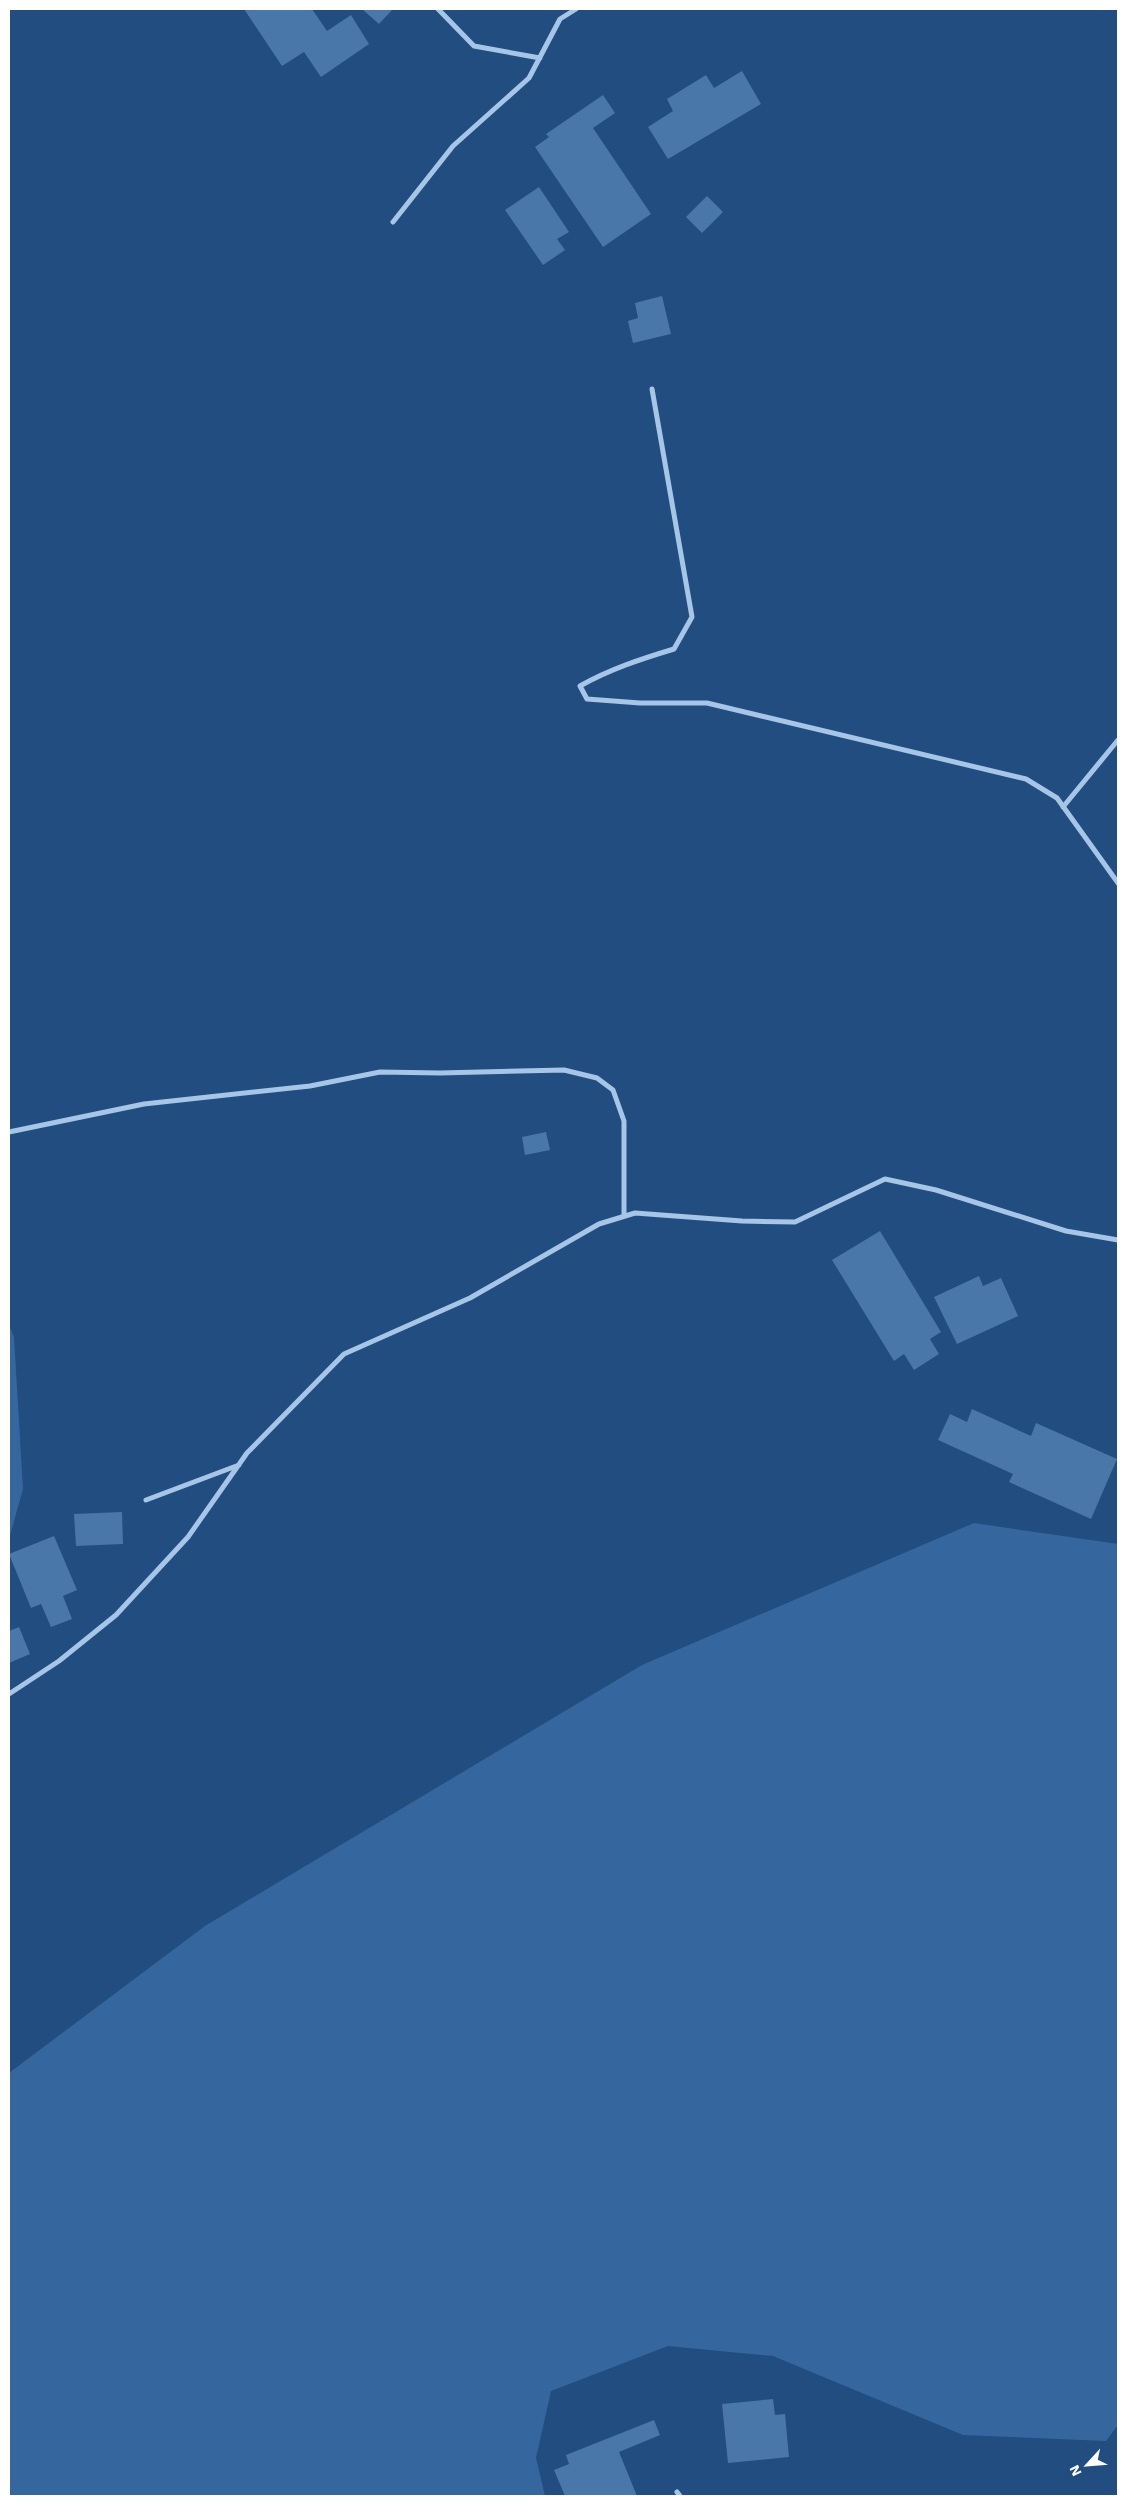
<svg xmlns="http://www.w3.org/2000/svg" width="1127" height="2505" viewBox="0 0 1127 2505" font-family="'Work Sans',sans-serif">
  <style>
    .green { fill: #35679e }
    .building { fill: #4a77a9 }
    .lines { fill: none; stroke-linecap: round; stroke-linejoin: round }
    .minor { stroke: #a6c5e7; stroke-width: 5 }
  </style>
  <rect width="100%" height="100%" fill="#214d80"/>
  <!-- green -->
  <path class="green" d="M9,1325L14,1337L23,1489L9,1539Z
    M974,1523L1118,1544V2425L1106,2441L963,2435L773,2356L668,2346L551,2391L536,2458L545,2496H9V2073L205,1926L642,1665Z"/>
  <!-- building -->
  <path class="building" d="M244,9H312L327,31L351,15L369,44L321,77L304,52L282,66Z
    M362,9H393L379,24Z
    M742,71L761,104L668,159L648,127L673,111L667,99L706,75L714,88Z
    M603,95L615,113L593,128L651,214L603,247L535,147L549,137L546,134Z
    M539,187L569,232L557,239L565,250L543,265L505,210Z
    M707,196L723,212L702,233L686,217Z
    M662,296L671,334L633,343L628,321L638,318L635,303Z
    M546,1132L550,1150L525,1155L522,1137Z
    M880,1231L941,1332L930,1339L939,1354L914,1370L904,1354L894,1361L832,1260Z
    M979,1276L983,1286L1001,1278L1018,1316L957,1344L934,1297Z
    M972,1409L1031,1436L1036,1423L1117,1459L1091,1519L1009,1482L1013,1474L938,1440L950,1414L967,1422Z
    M122,1512L123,1544L76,1546L74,1514Z
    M54,1536L77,1590L63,1596L72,1619L51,1627L41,1604L31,1608L9,1554Z
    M19,1627L30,1654L9,1663V1631Z
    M773,2399L775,2415L785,2414L789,2457L728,2463L722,2404Z
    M654,2420L660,2435L619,2452L637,2496H565L554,2470L569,2464L566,2455Z"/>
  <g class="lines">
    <!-- minor -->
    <path class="minor" d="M438,9L474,46L540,58
      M393,222L453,146L529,78L560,19L576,9
      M652,389L692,617L674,649C641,659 610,669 580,686L587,699L640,703H707L1026,779L1057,798L1118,883
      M1063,807L1118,740
      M9,1132L144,1104L310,1086L380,1072L440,1073L564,1070L597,1078L613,1090L624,1121V1216
      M146,1500L239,1465
      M9,1694L59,1661L116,1615L188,1537L247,1453L344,1354L470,1298L599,1224L635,1213L742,1221L795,1222L885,1179L936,1190L1066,1231L1118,1240
      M677,2492L680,2496"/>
  </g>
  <!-- border -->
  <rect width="1127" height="2505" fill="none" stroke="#ffffff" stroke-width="20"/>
  <!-- north arrow -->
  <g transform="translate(1087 2465) rotate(244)" stroke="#214d80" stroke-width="4" paint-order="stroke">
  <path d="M0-4L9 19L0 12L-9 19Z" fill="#ffffff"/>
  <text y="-8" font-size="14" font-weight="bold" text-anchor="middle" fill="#ffffff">N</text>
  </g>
</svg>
